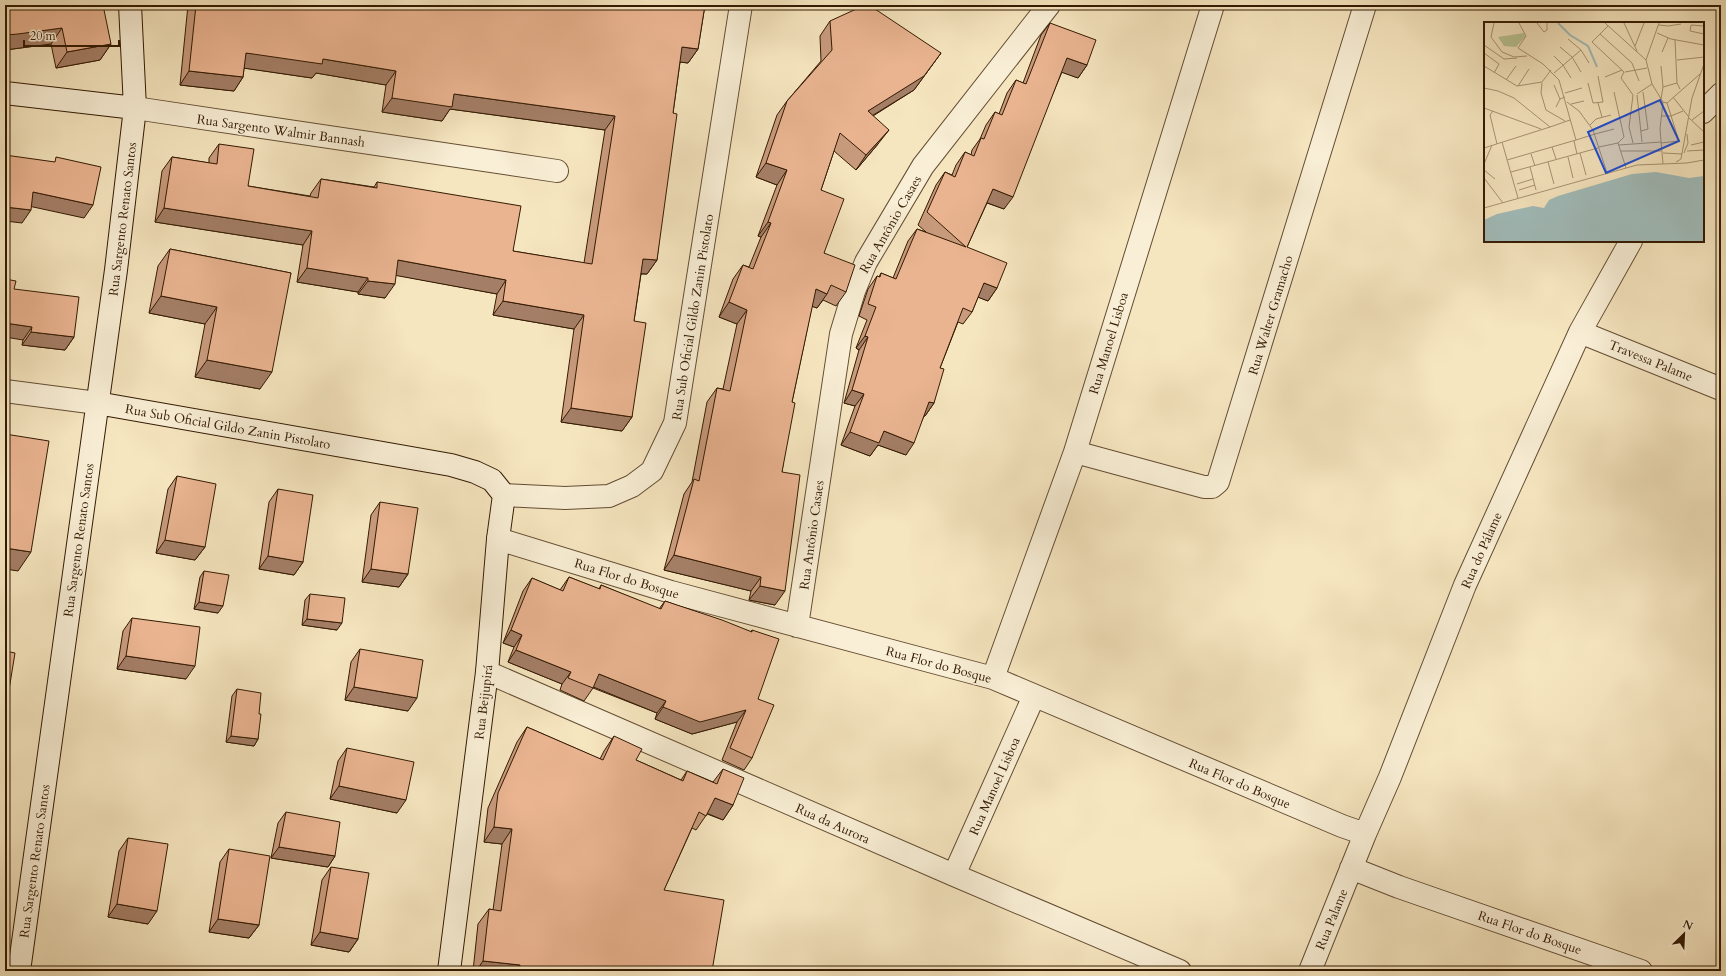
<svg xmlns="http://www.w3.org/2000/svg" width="1726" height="976" viewBox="0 0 1726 976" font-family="Cardo,serif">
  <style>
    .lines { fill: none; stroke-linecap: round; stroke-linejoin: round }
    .street-casing { stroke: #644d32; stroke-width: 24 }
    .secondary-casing { stroke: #331a02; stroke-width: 24 }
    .street { stroke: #f9efd6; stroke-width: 22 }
    .secondary { stroke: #f9efd6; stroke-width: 22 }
    .wall { fill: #c99b7d; stroke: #331a02 }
    .shaded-wall { fill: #a47e66; stroke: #331a02 }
    .building { fill: #eab491; stroke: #331a02 }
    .labels { text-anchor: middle; stroke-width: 3.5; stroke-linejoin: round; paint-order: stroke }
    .street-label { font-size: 13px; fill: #331a02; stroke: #f9efd6 }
    .inset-river { fill: none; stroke: #a1bdbc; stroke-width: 2 }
    .inset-road { fill: none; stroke: #a89474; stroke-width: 1 }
    .view { fill: #1d4ed8; fill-opacity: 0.15; stroke: #1d4ed8; stroke-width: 2 }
    .inset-edge { fill: none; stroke: #331a02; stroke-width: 2 }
  </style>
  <rect width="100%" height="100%" fill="#f6e6c0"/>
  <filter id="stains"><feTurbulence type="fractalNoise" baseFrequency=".005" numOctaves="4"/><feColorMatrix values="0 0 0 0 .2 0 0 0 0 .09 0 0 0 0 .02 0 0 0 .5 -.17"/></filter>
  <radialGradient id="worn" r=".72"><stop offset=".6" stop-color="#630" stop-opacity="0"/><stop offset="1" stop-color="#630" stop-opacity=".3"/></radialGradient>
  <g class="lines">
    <!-- street casing -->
    <g class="street-casing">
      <path id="street" d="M135,108L557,171
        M1703,112L1721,94
        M1580,332L1721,389
        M5,391L97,403
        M1075,452L1204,487H1212L1218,482L1365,5
        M504,495L565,498L609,496L632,486L652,471L675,423L741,5
        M498,539L671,592L993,678L1342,826L1365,834
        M797,626L841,334L854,291L866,262L923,166L1049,5
        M487,672L954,875L1180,971
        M993,678L1075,452L1213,5
        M1351,868L1399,887L1641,971
        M954,875L1034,696
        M1310,971L1365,834L1390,777L1465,585L1580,332L1631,241"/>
    </g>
    <!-- secondary casing -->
    <g class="secondary-casing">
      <path id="secondary" d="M5,93L135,108
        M97,403L451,465L475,472L492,480L504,495L498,539L487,672L449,971
        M19,971L116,270L135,108L130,5"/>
    </g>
    <!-- street -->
    <use href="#street" class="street"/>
    <!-- secondary -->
    <use href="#secondary" class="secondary"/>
  </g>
  <!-- wall -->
  <path class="wall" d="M5,5L111,44L100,60L56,68L51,44L5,50Z
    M188,5H411L426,7V5H705L698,49L688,63L680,62L673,113L657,260L647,274H641L634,321L632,417L622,431L561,422L574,329L493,315L497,294L396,275L385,298L358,294V292L297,282L303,245L155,222L162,171L172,157L209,163V158L219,144L248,186L310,196L311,193L321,179L374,187L377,182L513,251L584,263L605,130L450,109L442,121L382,112L386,85L316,73L312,78L244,68L243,77L234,91L180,85Z
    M830,21L941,53L914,90L873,116L878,144L856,170L834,151L821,190L824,253L846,292L836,306L823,300L817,308L812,306L792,402L782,472L775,605L749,600L751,591L664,570L684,494L692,482L707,402L717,388L723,389L737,324L719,317L733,279L743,265L749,267L761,237L758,236L777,185L756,177L777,115L787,101L821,61L820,36Z
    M1050,23L1087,65L1078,78L1062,72L1004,209L987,203L967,247L997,288L988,301L978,297L972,312L963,324L958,322L940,368L934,403L925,416H924L906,455L878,445L870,456L841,445L855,406L844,403L859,350L856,348L867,320L859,316L868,289L877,276L879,277L881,273L893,278L908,241L917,229L926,232L918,225L936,185L945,172L952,175L956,165L965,152L971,155L972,150L980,139L986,125L995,112L999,114L1007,93L1016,80L1023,83L1041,35Z
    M170,249L291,273L260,389L195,377L205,324L149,313L158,266Z
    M14,289L74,337L65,350L22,345L23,340Z
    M177,476L205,547L195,560L156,553L168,489Z
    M278,489L303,562L294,575L259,569L269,502Z
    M380,502L408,574L399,587L362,582L371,515Z
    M204,571L218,613L194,609L200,577Z
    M569,577L599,589L601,585L659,609L665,601L751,632L752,630L758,699L752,758L744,770L722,760L737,722L692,734L655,719L657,713L593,688L584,701L560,690L562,684L508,662L514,647L503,643L523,591L532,578L560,590Z
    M310,594L337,630L302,625L305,600Z
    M132,618L186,679L117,669L123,631Z
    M360,649L408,711L345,700L351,662Z
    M237,689L259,714L258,739L254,746L226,742L232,696Z
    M527,727L600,759L604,751L614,736L636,760L681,780L687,771L713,782L723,769L733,805L723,820L707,814L696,830L692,828L664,890L712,971H473L478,924L489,909L493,910L502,844L484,842L488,808L517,742Z
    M347,748L397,813L330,799L338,761Z
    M286,812L335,856L328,867L271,858L278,823Z
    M128,838L148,924L108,917L119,851Z
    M229,849L259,925L249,938L209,932L220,862Z
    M331,867L358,939L349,952L311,945L322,880Z"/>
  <!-- shaded-wall -->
  <path class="shaded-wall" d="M62,28L51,44L5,50V35Z
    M111,44L100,60L56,68L67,52Z
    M682,47L698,49L688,63L672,61Z
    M246,53L323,59L396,71L386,85L316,73L312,78L236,67Z
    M941,53L914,90L857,125L868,111Z
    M1067,58L1087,65L1078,78L1058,71Z
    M189,71L243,77L234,91L180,85Z
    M454,94L615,116L605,130L450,109L442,121L382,112L392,98Z
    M889,130L878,144L856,170L866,155Z
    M766,163L787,170L777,185L756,177Z
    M993,189L1013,197L1004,209L985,202Z
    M33,192L93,205L84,218L24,205Z
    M5,207L31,210L22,223L5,221Z
    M164,208L312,231L303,245L155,222Z
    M768,222L771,223L761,237L758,236Z
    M643,259L657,260L647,274L633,273Z
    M398,260L506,280L497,294L388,274Z
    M307,268L368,278L358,292L297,282Z
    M368,281L395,284L385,298L358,294Z
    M984,283L997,288L988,301L975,296Z
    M816,289L827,294L817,308L805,304Z
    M161,296L217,307L205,324L149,313Z
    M503,301L584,315L574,329L493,315Z
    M729,302L747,310L737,324L719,317Z
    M5,323L32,327L23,340L5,337Z
    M31,332L74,337L65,350L22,345Z
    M865,336L868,337L859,350L856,348Z
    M207,360L272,372L260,389L195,377Z
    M852,390L864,394L855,406L844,403Z
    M929,402L934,403L925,416L920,415Z
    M571,408L632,417L622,431L561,422Z
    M884,431L914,443L906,455L878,445L870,456L841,445L850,432Z
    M165,540L205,547L195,560L156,553Z
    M5,548L31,552L18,571L5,569Z
    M674,555L761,577L751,591L664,570Z
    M268,556L303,562L294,575L259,569Z
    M371,569L408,574L399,587L362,582Z
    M760,586L785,591L775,605L749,600Z
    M199,602L223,606L218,613L194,609Z
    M307,619L342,623L337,630L302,625Z
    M511,630L522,635L514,647L503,643Z
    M516,650L571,672L562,684L508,662Z
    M126,656L195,666L186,679L117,669Z
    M599,674L666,701L657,713L591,686Z
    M354,687L417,698L408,711L345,700Z
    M5,696H8L5,701Z
    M663,707L746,710L737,722L692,734L655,719Z
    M231,736L258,739L254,746L226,742Z
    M339,786L406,800L397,813L330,799Z
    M715,798L733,805L723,820L704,812Z
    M494,827L512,829L502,844L484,842Z
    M279,847L335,856L328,867L271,858Z
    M117,904L157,911L148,924L108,917Z
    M218,919L259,925L249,938L209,932Z
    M320,932L358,939L349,952L311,945Z
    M483,961L520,965L516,971H476Z
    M520,968L547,971H518Z"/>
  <!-- building -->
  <path class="building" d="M5,5H103L111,44L67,52L62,28L18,34L5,35Z
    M196,5H411L433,9V5H705L698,49L682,47L673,113L677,114L657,260L643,259L634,321L646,323L632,417L571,408L584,315L503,301L506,280L398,260L395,284L368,281V278L307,268L312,231L164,208L172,157L217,164L219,144L254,149L248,186L318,198L321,179L377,188V182L521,206L513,251L592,264L615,116L454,94L452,107L392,98L396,71L323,59L322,64L246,53L243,77L189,71Z
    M865,5H869L941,53L924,76L868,111L889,130L866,155L840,133L821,190L844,199L824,253L855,265L846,292L831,285L827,294L816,289L792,402L795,403L782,472L800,475L785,591L760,586L761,577L674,555L694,479L699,481L717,388L730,391L747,310L729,302L743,265L753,269L771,223L768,222L787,170L766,163L787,101L832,50L830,21Z
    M1050,23L1096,40L1087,65L1067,58L1013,197L993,189L967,247L1007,263L997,288L984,283L972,312L963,308L940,368L944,369L934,403L929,402L914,443L884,431L879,443L850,432L864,394L852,390L868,337L865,336L876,307L868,304L877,276L880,277L881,273L896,279L917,229L966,247L927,212L945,172L955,177L965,152L974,156L981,138L984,139L995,112L1002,115L1016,80L1026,84Z
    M5,155L55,162L56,157L101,167L93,205L33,192L31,210L5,207Z
    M170,249L291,273L272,372L207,360L217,307L161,296Z
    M5,279L16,281L14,289L79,297L74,337L31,332L32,327L5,323Z
    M5,434L49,441L31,552L5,548Z
    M177,476L216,484L205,547L165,540Z
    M278,489L313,495L303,562L268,556Z
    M380,502L418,508L408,574L371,569Z
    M204,571L229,575L223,606L199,602Z
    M569,577L600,589L601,585L661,609L665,601L722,620L752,632V630L779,639L758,699L774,705L752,758L730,748L746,710L700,722L663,707L666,701L599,674L593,688L568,678L571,672L516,650L522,635L511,630L532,578L563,591Z
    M310,594L345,598L342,623L307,619Z
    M132,618L200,627L195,666L126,656Z
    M360,649L423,660L417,698L354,687Z
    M5,651L15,653L8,696H5Z
    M237,689L261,693L259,714H261L258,739L231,736Z
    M527,727L603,760L614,736L642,749L636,760L683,781L687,771L717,784L723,769L744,778L733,805L715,798L706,816L699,812L664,890L724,900L712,971H547L520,968V965L483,961L489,909L501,911L512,829L494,827L498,793Z
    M347,748L414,762L406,800L339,786Z
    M286,812L340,822L335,856L279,847Z
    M128,838L168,844L157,911L117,904Z
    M229,849L270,856L259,925L218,919Z
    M331,867L369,873L358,939L320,932Z"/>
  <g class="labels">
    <!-- street labels -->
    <g class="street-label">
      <text transform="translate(281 130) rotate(8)" y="5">Rua Sargento Walmir Bannash</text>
      <text transform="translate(122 219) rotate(-83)" y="5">Rua Sargento Renato Santos</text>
      <text transform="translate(890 224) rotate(-60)" y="5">Rua Antônio Casaes</text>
      <text transform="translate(1270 315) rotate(-73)" y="5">Rua Walter Gramacho</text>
      <text transform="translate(692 317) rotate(-81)" y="5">Rua Sub Oficial Gildo Zanin Pistolato</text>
      <text transform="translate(1108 343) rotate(-73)" y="5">Rua Manoel Lisboa</text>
      <text transform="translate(1651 360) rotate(22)" y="5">Travessa Palame</text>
      <text transform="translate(228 426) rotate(10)" y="5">Rua Sub Oficial Gildo Zanin Pistolato</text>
      <text transform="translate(811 535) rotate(-82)" y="5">Rua Antônio Casaes</text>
      <text transform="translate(78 540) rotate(-82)" y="5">Rua Sargento Renato Santos</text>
      <text transform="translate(1481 550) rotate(-66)" y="5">Rua do Pálame</text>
      <text transform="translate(627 578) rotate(17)" y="5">Rua Flor do Bosque</text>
      <text transform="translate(939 664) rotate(15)" y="5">Rua Flor do Bosque</text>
      <text transform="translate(483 702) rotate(-83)" y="5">Rua Beijupirá</text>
      <text transform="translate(1240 783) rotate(23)" y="5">Rua Flor do Bosque</text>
      <text transform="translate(994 786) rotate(-66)" y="5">Rua Manoel Lisboa</text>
      <text transform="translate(833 823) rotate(24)" y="5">Rua da Aurora</text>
      <text transform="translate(34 861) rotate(-82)" y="5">Rua Sargento Renato Santos</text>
      <text transform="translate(1331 919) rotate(-68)" y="5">Rua Palame</text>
      <text transform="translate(1530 932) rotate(19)" y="5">Rua Flor do Bosque</text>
    </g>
  </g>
  <!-- overview -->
  <g transform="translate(1484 22)">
    <rect width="220" height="220" fill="#f6e6c0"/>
    <path d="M40,11L41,15L32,25L20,24L14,15Z" fill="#bac694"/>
    <path d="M172,150L205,156L220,154V219H0V198L13,192L49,184L60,186L65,178L74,174L148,152Z" fill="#a1bdbc"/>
    <path class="inset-river" d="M74,1L86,13L104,24L113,45"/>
    <path class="inset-road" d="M10,1L7,15L18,30L30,35L43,34M35,1L42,14L34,26L59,42L75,58L92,118L111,112M53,1L60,10L63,8V1M121,1L162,38M140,1L153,29M175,1L162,38L168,62L179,80L183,81L216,52M175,3L184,4L197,2M124,4L108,20L140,50L137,56L149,73L145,105L149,121M220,4L207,3L206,9L220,12M173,11L187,17L220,23M116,12L148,41L155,59M84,17L97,28L105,41M191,18L193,61L196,67M0,23L20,37L33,36M151,24L160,1M76,25L88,35L97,50M178,30L184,16M0,31L15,42L10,51M70,34L79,43L87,56M193,38L220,35M0,44L33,64L58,60L67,48M141,50L163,46M70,51L97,28M121,55L138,48M22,58L32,44M58,61L57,71L62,88L81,99M104,61L109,81L119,80L114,54M70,63L76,77M34,64L45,47M179,65L193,61M0,66L14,69L30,76L66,105L86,98M130,70L140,115L134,121M81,71L98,66M153,72L168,62M153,73L158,120M189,75L204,94M177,77L179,65L177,44M83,80L95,89L109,108L123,151M179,80L176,107L179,142M114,81L118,95M87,82L100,79M72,85L76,77L81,75M0,86L57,107M9,89L6,93L13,122M177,94H187L199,89M205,96L220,110M208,98L220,89M106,103L112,97L127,93M157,109L164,107L159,70M111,112L130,107M90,119L93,132M18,120L34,176M177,121L195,119L183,81M135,123L177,120M207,123L220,120M68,125L72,137M115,125L134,121L142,146M0,126L66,105M137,129H177M203,129L220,128M96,131L102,153M179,131L198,132M200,131L204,121L203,112M47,132L51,144M84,135L89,156M23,138L92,118M64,140L70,162M192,140L197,137L208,76L220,42M0,142L8,123M46,145L52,168M0,148L11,157M27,150L114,126M0,156L19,181M33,162L49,157M35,168L51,163M0,186L153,143L203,141L220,138"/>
    <path class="view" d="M176,78L195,119L122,151L104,110Z"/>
    <rect width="220" height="220" class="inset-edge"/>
  </g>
  <!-- margin -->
  <rect width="1726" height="976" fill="none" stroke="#f6e6c0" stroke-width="20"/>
  <rect x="6" y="6" width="1714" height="964" fill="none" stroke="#331a02" stroke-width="2"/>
  <rect x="10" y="10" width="1706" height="956" fill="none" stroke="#331a02"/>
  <!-- north arrow -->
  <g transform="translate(1684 934) rotate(24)" stroke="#f9efd6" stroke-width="3" paint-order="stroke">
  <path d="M0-3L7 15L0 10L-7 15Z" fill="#331a02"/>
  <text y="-6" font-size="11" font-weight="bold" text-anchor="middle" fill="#331a02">N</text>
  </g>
  <!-- scale -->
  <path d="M24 40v6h95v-6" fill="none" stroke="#331a02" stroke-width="2"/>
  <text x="30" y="40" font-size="12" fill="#331a02" stroke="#f9efd6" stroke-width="3" paint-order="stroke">20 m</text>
  <rect width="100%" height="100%" filter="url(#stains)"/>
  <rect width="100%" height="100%" fill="url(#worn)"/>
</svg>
